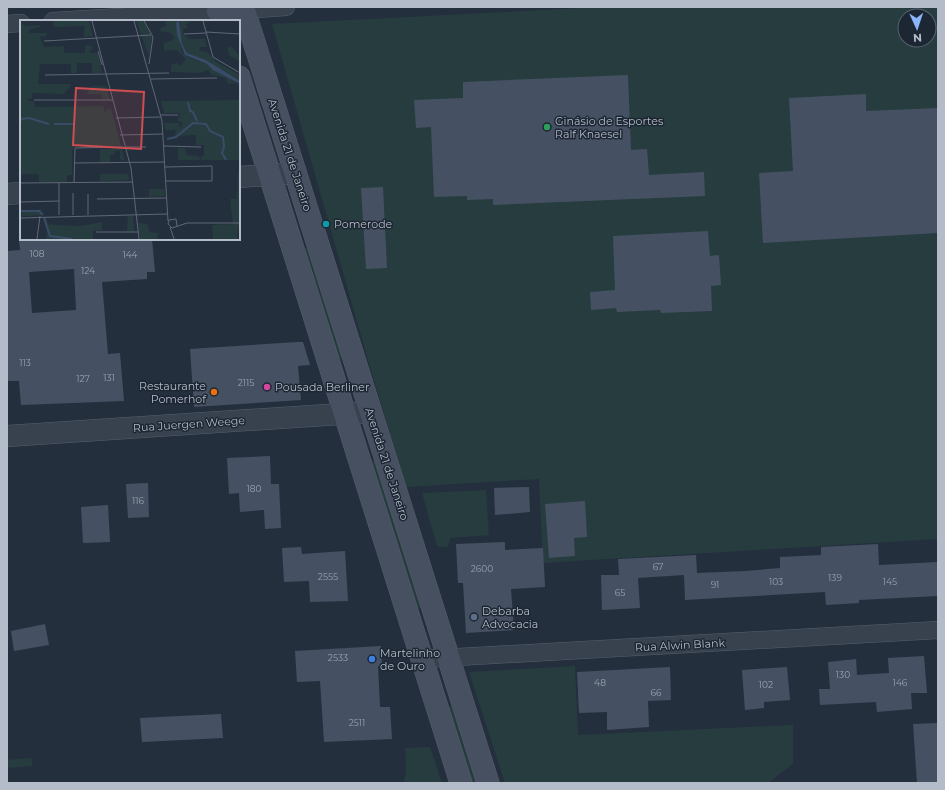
<svg xmlns="http://www.w3.org/2000/svg" width="945" height="790" viewBox="0 0 945 790" font-family="Montserrat,sans-serif">
  <style>
    .green { fill: #263c3f; fill-rule: evenodd }
    .building { fill: #455162; fill-rule: evenodd }
    .lines { fill: none; stroke-linecap: round; stroke-linejoin: round }
    .minor-casing { stroke: #565f6c; stroke-width: 18 }
    .tertiary-casing { stroke: #565f6c; stroke-width: 22 }
    .secondary-casing { stroke: #565f6c; stroke-width: 23 }
    .minor { stroke: #38414e; stroke-width: 17 }
    .tertiary { stroke: #38414e; stroke-width: 21 }
    .secondary { stroke: #465061; stroke-width: 22 }
    .leisure-dot { fill: #2e9e5b; stroke: #1d2633; stroke-width: 1.5 }
    .culture-dot { fill: #0f9aa8; stroke: #1d2633; stroke-width: 1.5 }
    .hotel-dot { fill: #d1479c; stroke: #1d2633; stroke-width: 1.5 }
    .food-dot { fill: #e8710a; stroke: #1d2633; stroke-width: 1.5 }
    .service-dot { fill: #5c6f8a; stroke: #1d2633; stroke-width: 1.5 }
    .shop-dot { fill: #3f7fe0; stroke: #1d2633; stroke-width: 1.5 }
    .labels { text-anchor: middle; stroke-width: 3; stroke-linejoin: round; paint-order: stroke }
    .number-label { font-size: 9px; fill: #98a1af }
    .poi-label { font-size: 11px; fill: #b4bcc9; stroke: #1d2633; text-anchor: start }
    .street-label { font-size: 11px; fill: #b4bcc9; stroke: #1d2633 }
    .inset-river { fill: none; stroke: #394c67; stroke-width: 2 }
    .inset-road { fill: none; stroke: #5e6776; stroke-width: 1 }
    .view { fill: #ce4d50; fill-opacity: 0.15; stroke: #ce4d50; stroke-width: 2 }
    .inset-edge { fill: none; stroke: #b4bcc9; stroke-width: 2 }
  </style>
  <rect width="100%" height="100%" fill="#242f3e"/>
  <!-- green -->
  <path class="green" d="M602,7H938V539L543,563L539,479L406,487L368,360L272,24ZM905,16H929V40H905Z
    M309,247L344,357L337,360L301,249Z
    M375,460L423,607L416,610L368,462Z
    M486,490L489,535L450,538L448,547L437,546L422,493Z
    M575,666L578,735L793,725V764L768,783H505L469,672Z
    M452,706L477,783H471L447,707Z
    M430,747L442,783H404L406,770L405,748Z
    M32,758V766L7,768V760Z"/>
  <!-- building -->
  <path class="building" d="M628,75L631,150L647,149L649,175L704,172L705,196L493,205V199L467,200V196L434,197L431,127L416,128L414,100L463,98V82Z
    M866,94V111L938,108V233L763,243L759,173L793,171L789,98Z
    M383,187L387,268L366,269L361,188Z
    M708,231L710,256L719,255L721,285L711,286L712,311L661,313L660,310L617,312L616,308L591,310L590,292L615,290L613,236Z
    M19,239H152L155,272H147V279L102,282L108,354L120,353L124,401L21,405L19,381H7V251L20,250ZM74,269L76,310L32,313L29,272Z
    M297,342H303L310,365L298,366L301,400L194,407L190,349Z
    M270,456L271,484H279L281,528L265,529L264,510L240,512L239,493L229,494L227,458Z
    M148,483L149,517L128,518L126,484Z
    M529,487L530,512L495,515L494,488Z
    M585,501L587,537L574,538L575,556L549,558L545,504Z
    M108,505L110,542L83,543L81,507Z
    M505,542V550L543,548L545,587L511,589L514,630L466,633L463,583H458L456,544Z
    M878,544L879,565L938,562V596L859,600V603L826,605L825,592L685,600L684,575L638,578L640,608L602,610L601,575H619L618,559L696,555L697,573L746,571L780,568V557L821,555V547Z
    M301,547L302,554L345,551L348,601L310,602L309,581L284,582L282,548Z
    M45,624L49,645L14,651L11,631Z
    M381,646L382,666H378L380,707H390L392,739L324,742L320,681L297,682L295,651Z
    M924,656L927,693H911L912,709L877,712L876,702L820,705L819,689H830L828,662L856,659L857,675L889,673L888,658Z
    M670,667L671,700L648,701L649,727L607,730V712L579,713L577,672Z
    M787,667L790,700L764,702V708L745,710L742,670Z
    M221,714L223,738L142,742L140,718Z
    M938,723V783H917L913,724Z"/>
  <g class="lines">
    <!-- minor casing -->
    <g class="minor-casing">
      <path id="minor" d="M244,10L286,7
        M53,21L218,11
        M7,24L21,23
        M423,659L938,630"/>
    </g>
    <!-- tertiary casing -->
    <g class="tertiary-casing">
      <path id="tertiary" d="M239,177L296,173
        M7,194L21,193
        M7,436L371,412"/>
    </g>
    <!-- secondary casing -->
    <g class="secondary-casing">
      <path id="secondary" d="M243,7L488,783
        M218,11L244,10
        M239,77L461,783"/>
    </g>
    <!-- minor -->
    <use href="#minor" class="minor"/>
    <!-- tertiary -->
    <use href="#tertiary" class="tertiary"/>
    <!-- secondary -->
    <use href="#secondary" class="secondary"/>
  </g>
  <!-- markers -->
  <circle class="leisure-dot" cx="547" cy="127" r="4"/>
  <circle class="culture-dot" cx="326" cy="224" r="4"/>
  <circle class="hotel-dot" cx="267" cy="387" r="4"/>
  <circle class="food-dot" cx="214" cy="392" r="4"/>
  <circle class="service-dot" cx="474" cy="617" r="4"/>
  <circle class="shop-dot" cx="372" cy="659" r="4"/>
  <g class="labels">
    <!-- number labels -->
    <g class="number-label">
      <text x="37" y="257">108</text>
      <text x="130" y="258">144</text>
      <text x="88" y="274">124</text>
      <text x="25" y="366">113</text>
      <text x="109" y="381">131</text>
      <text x="83" y="382">127</text>
      <text x="246" y="386">2115</text>
      <text x="254" y="492">180</text>
      <text x="138" y="504">116</text>
      <text x="658" y="570">67</text>
      <text x="482" y="572">2600</text>
      <text x="328" y="580">2555</text>
      <text x="835" y="581">139</text>
      <text x="776" y="585">103</text>
      <text x="890" y="585">145</text>
      <text x="715" y="588">91</text>
      <text x="620" y="596">65</text>
      <text x="338" y="661">2533</text>
      <text x="843" y="678">130</text>
      <text x="600" y="686">48</text>
      <text x="900" y="686">146</text>
      <text x="766" y="688">102</text>
      <text x="656" y="696">66</text>
      <text x="357" y="726">2511</text>
    </g>
    <!-- poi labels -->
    <g class="poi-label">
      <text x="555" y="125">Ginásio de Esportes<tspan x="555" dy="13">Ralf Knaesel</tspan></text>
      <text x="334" y="228">Pomerode</text>
      <text x="206" y="390" text-anchor="end">Restaurante<tspan x="206" dy="13">Pomerhof</tspan></text>
      <text x="275" y="391">Pousada Berliner</text>
      <text x="482" y="615">Debarba<tspan x="482" dy="13">Advocacia</tspan></text>
      <text x="380" y="657">Martelinho<tspan x="380" dy="13">de Ouro</tspan></text>
    </g>
    <!-- street labels -->
    <g class="street-label">
      <text transform="translate(290 155) rotate(72)" y="4">Avenida 21 de Janeiro</text>
      <text transform="translate(189 424) rotate(-4)" y="4">Rua Juergen Weege</text>
      <text transform="translate(387 464) rotate(72)" y="4">Avenida 21 de Janeiro</text>
      <text transform="translate(680 645) rotate(-3)" y="4">Rua Alwin Blank</text>
    </g>
  </g>
  <!-- overview -->
  <g transform="translate(20 20)">
    <rect width="220" height="220" fill="#242f3e"/>
    <path d="M0,1L5,6L24,5L9,10L10,13H27L26,16L20,17L24,27L44,26V33H65V26L68,25L73,27L69,33H78L82,53H72V43H57V53H51V44H20L18,64H51L50,67L43,74L12,73V78L8,79V81H14L15,87L84,86V92L91,88L101,126L54,127L52,131V155H47V162H19V154H0ZM33,1H69L73,16L64,17L65,6L34,7ZM116,1H123L132,17L129,36ZM144,1H156L162,32L170,38L187,44L220,66L212,63L208,64L206,58L192,55L188,50L180,53L151,52V45L157,43L160,46L166,39L157,30L144,31V23L153,20L154,17L151,13L140,11L141,8L147,5ZM159,1H170L166,4L168,8L163,9L164,16H167L168,19H185L187,27H179L180,31L188,32L196,42L220,55V61L186,40L167,33L162,24ZM211,26L220,36V41L210,36L207,28ZM72,66H86L90,79H82V74H66ZM220,80V140H181V136H184V125H176V115L155,116L156,110H145L144,103H159L160,108L163,103L157,101L160,93H144L141,81ZM158,128H165L167,135L179,136L180,140H158ZM80,129H102L105,141L100,139V131H94V135H90V142H80ZM218,152H220V200L217,216L219,219H193L192,205L213,204L210,179H217ZM80,154H108L109,160L80,161ZM126,169H144L145,176L129,177V170ZM21,189L23,195L2,196V192H0ZM108,196H113L114,211H107ZM23,197H26L28,204L34,205L61,206L82,202V210L73,211V219H26L27,207ZM118,203L127,204L130,212L138,213L137,219H120Z" fill="#263c3f"/>
    <path d="M159,1L162,24L167,33L186,40L220,61V64L193,50L187,44L165,35L157,15L156,2Z" fill="#394c67"/>
    <path class="inset-river" d="M168,82L170,91L173,92L177,101M0,103L1,99L9,98L29,104M34,104H54M147,119L156,117L173,103L186,104L190,111L203,117L204,127L202,133L206,140M0,191H19L23,195M24,198L30,216L52,219"/>
    <path class="inset-road" d="M72,1L111,148L119,219M114,1L142,101L148,201M124,1L133,17L129,44M183,1L193,37L220,53M186,12L220,14M164,14L186,13M24,21L131,15M78,31L82,45M25,55L149,53M131,59L197,58M14,80H93M141,95H158M96,98L141,97M100,115L143,114M144,126L181,127M105,127H126M54,143L145,142M145,147L192,146V161H145M0,163L113,162M39,163V195M54,163L55,128L103,127M53,173V195M68,174V195M77,179L147,178M0,182L39,181M0,198L147,194M157,206L156,199L149,200L148,204L152,208L167,203H220M150,207L154,219M76,212H118M17,219L20,196"/>
    <path class="view" d="M56,68L124,72L121,129L53,125Z"/>
    <rect width="220" height="220" class="inset-edge"/>
  </g>
  <!-- border -->
  <rect width="945" height="790" fill="none" stroke="#b4bcc9" stroke-width="16"/>
  <!-- north arrow -->
  <g transform="translate(917 28) rotate(177)"><circle r="19" fill="#1d2633" stroke="#59626f"/>
  <path d="M0-3L7 15L0 10L-7 15Z" fill="#8ab4f8"/>
  <text y="-6" font-size="11" font-weight="bold" text-anchor="middle" fill="#b4bcc9">N</text>
  </g>
</svg>
